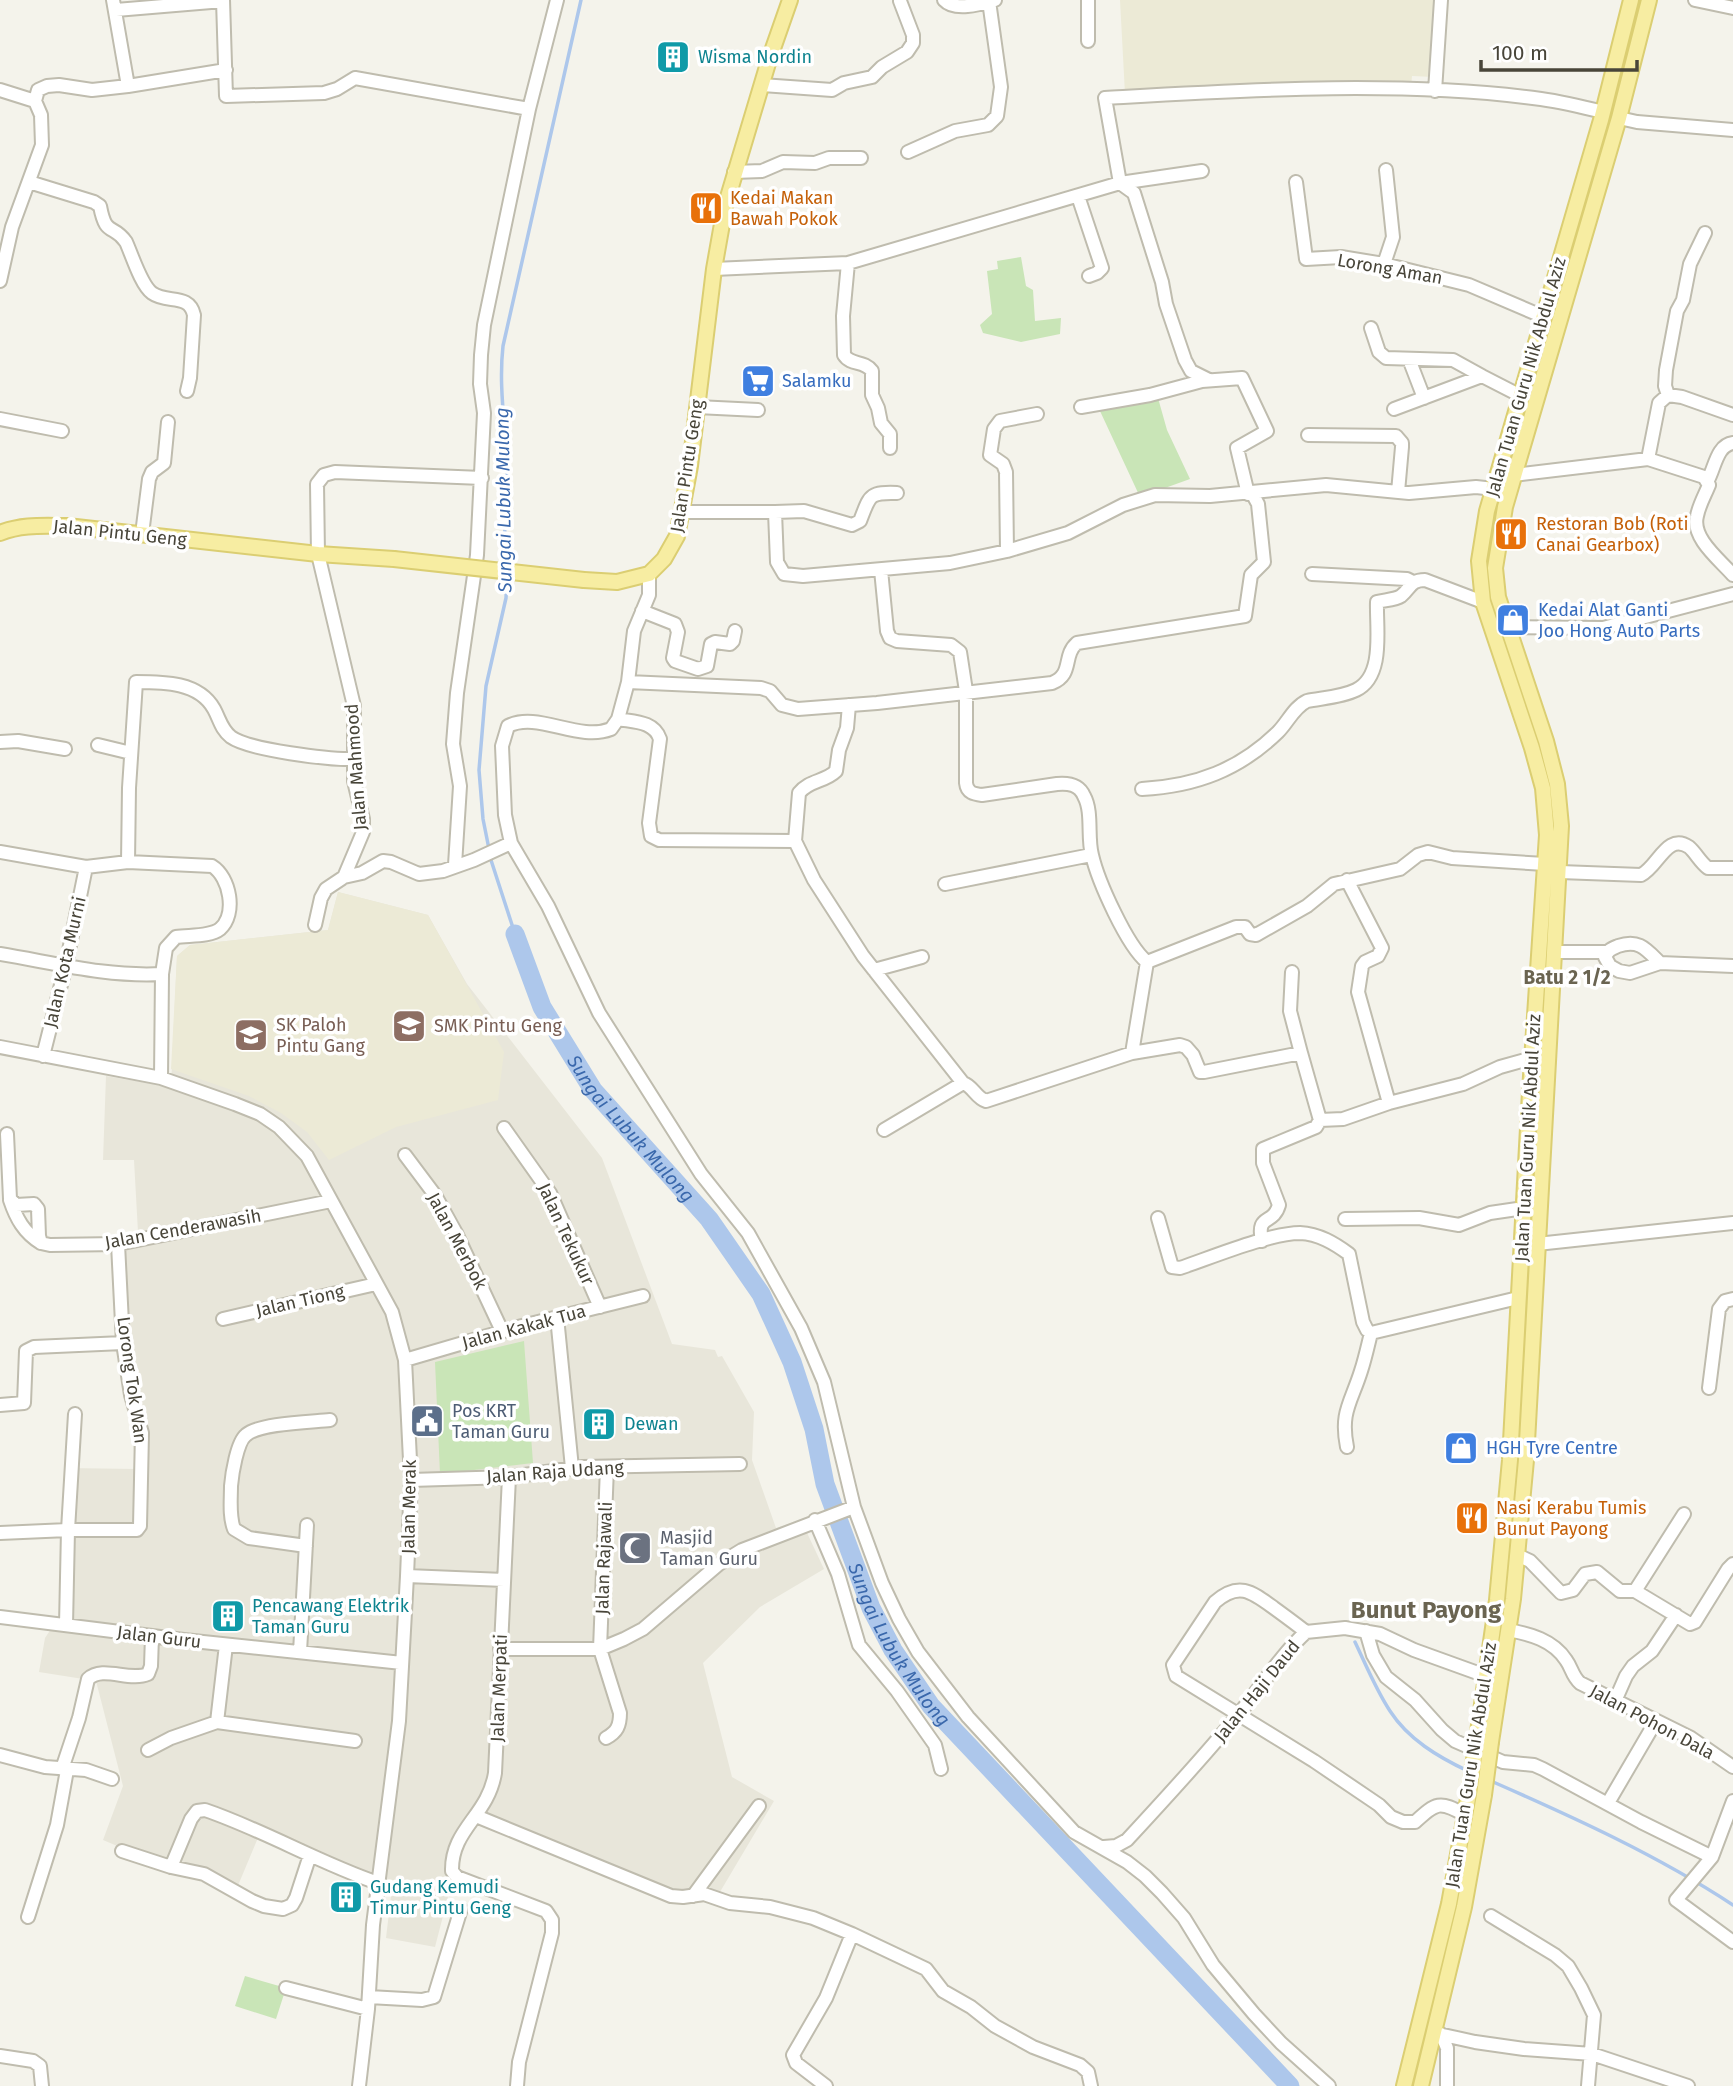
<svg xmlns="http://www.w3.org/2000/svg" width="1733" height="2086" viewBox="0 0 1733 2086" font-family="'Fira Sans',sans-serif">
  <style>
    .residential { fill: #e8e6da }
    .education { fill: #ecead6 }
    .green { fill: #c9e5b7 }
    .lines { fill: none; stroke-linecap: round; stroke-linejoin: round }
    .stream { stroke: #adc7eb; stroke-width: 3.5 }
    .river { stroke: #adc7eb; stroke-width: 19 }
    .minor-casing { stroke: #bfbcae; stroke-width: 16 }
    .major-casing { stroke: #dbce72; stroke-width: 18 }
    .minor { stroke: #fff; stroke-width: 12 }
    .major { stroke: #f7eda2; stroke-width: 14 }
    .major-bridge-casing { stroke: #dbce72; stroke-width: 18; stroke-linecap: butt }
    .major-bridge { stroke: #f7eda2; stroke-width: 14 }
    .labels { text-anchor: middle; stroke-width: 7; stroke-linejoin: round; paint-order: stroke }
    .culture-label { font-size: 18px; fill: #0d838f; stroke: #fff; text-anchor: start }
    .food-label { font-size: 18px; fill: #c56008; stroke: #fff; text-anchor: start }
    .street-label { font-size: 18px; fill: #484539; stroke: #fff }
    .shop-label { font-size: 18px; fill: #366cbe; stroke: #fff; text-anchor: start }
    .education-label { font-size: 18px; fill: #785e54; stroke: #fff; text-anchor: start }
    .service-label { font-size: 18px; fill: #4e5e75; stroke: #fff; text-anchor: start }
    .worship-label { font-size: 18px; fill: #5b616d; stroke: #fff; text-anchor: start }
    .water-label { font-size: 19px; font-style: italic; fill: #3a68ac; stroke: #fff }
    .neighbourhood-label { font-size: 19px; font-weight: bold; fill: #6a6451; stroke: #fff }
    .district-label { font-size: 24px; font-weight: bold; fill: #6a6451; stroke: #fff }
  </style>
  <rect width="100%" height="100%" fill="#f4f3eb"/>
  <!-- residential -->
  <path class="residential" d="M338,892L428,915L467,984L602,1158L672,1344L715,1350L718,1357L722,1356L754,1412L752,1460L776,1528L801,1520L824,1569L760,1607L703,1663L732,1777L774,1801L714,1902L681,1903L480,1823L464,1844L458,1858L435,1947L386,1938L392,1887L260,1833L234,1895L103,1840L123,1786L96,1681L39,1672L45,1638L61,1614L66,1468L136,1469L111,1236L138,1232L134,1160H103L106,1076L171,1087L177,956L190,945L328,930Z"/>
  <!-- education -->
  <path class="education" d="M1120,0H1438L1434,77L1412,76L1411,87L1125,94Z
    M338,892L428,915L504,1052L498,1100L396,1127L329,1160L307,1132L281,1113L249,1096L171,1069L177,956L190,945L328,930Z"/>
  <!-- green -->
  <path class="green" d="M1021,257L1026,286L1033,290L1035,321L1061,318L1060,334L1021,342L983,333L980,325L992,314L987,271L998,269L997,261Z
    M1158,398L1167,430L1190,479L1140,497L1100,411Z
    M524,1341L533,1463L440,1474L435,1362Z
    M245,1976L286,1988L276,2019L235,2006Z"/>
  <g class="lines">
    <!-- stream -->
    <path class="stream" d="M506,566C502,535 507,509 507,478C507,434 498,390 503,346L581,0
      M489,849L483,819L479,770L486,686L506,598L507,577
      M490,857L515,934
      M1355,1642C1366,1665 1376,1690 1390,1711C1408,1739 1438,1757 1468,1771
      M1491,1781C1573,1817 1657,1855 1733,1905"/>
    <!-- river -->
    <path class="river" id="s1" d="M515,934L542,1007L593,1090L709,1219L761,1294L792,1362L814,1429L825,1484L871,1608L893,1650L931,1706L1290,2086"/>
    <!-- minor casing -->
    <g class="minor-casing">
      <path id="minor" d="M113,0L128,86
        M223,0L226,96L324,93L337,89L355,78L529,109
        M944,0C955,12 981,4 995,0
        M1695,0L1733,8
        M116,10L223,1
        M1088,41V0
        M761,85L832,90L844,83L872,77L882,67L907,52L913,43V35L900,1
        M0,90L35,101
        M1435,91L1441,0
        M1619,118L1637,122L1733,130
        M908,152L955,131L988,125L997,116L1001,87L989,1
        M1202,171L1120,183L1105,98C1246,90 1400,80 1541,99C1562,102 1583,107 1603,112
        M734,172L762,171L783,162L815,163L829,158H861
        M29,182L94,202L100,206C106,238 113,223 126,242C132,255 141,285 152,293C167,304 189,293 194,315L190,378L187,391
        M1296,182L1306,259L1341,257L1384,264L1469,285L1544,317
        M1078,196L1102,268L1097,273L1089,276
        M848,263L843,316L844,355C851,366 864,360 872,371V395L878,408L881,423L890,434V448
        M1384,264L1393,237L1386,170
        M714,269L848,263L1120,183L1134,193L1162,282L1166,304L1185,360L1191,371L1209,380
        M0,281L12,227L42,145L41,115L35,101L38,90L47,86L59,85L92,90L128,86L226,70
        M1371,328L1379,352L1386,358L1453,360L1482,376
        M1409,359L1424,398
        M1668,395L1665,386L1666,370L1677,311L1683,300L1690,264L1705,233
        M697,407L758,410
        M1081,407L1150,395L1202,381L1242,378L1267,431L1237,448L1248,494
        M1394,409L1482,376L1521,396
        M0,419L62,431
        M1308,435L1396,436L1402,443V447L1398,492
        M1648,459L1659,403L1668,395L1682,397L1733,415
        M1514,475L1648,459L1704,477L1709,485C1705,495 1699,505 1697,516C1691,538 1720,560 1733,575
        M1708,480C1715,467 1717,445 1733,443
        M681,512H775L777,562L784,574L803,576L950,563L1007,551L1068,533L1123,505L1155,495L1210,496L1326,485L1409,493L1476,487L1494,489
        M775,512L804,511L852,525L860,521C870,496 868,492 897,493
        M142,534L149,479L152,472L164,463L168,422
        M1007,551L1006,472L1003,464L990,455L994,429L1000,421L1037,414
        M881,570L887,631L890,638L897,641L951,645L960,652L966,691V783C967,793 974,794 982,795L1057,784C1068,783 1079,784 1084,796C1093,812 1087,837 1092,855C1098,881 1127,946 1147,962
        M649,574V595L634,631L628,682L618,719L611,729C578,742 538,711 508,726L502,746L505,815L511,843L548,906L599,1013L701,1174L748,1233L801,1328L824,1382L854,1507
        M1312,574L1407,579L1413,582
        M642,611L675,624L678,632L673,658L675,661L698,669L707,666L711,644L715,642L730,644L733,641L735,631
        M1508,627L1603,628L1733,594
        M628,682L761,688L770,691L782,705L798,709L877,703L1052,683C1074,674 1062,656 1077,643L1245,616L1251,575L1264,562L1258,504L1252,493
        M618,719C634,722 654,721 660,739L649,823L651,836L659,840L795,841L814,880L863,956L963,1083
        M0,742L18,741L65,749
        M98,745L131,753
        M1142,789C1196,786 1239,770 1278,732C1288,722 1294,707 1307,701C1322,698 1342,697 1356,690C1385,676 1376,628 1377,602C1384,600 1395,600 1401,596C1411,588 1410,580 1425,580L1483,602
        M795,841L799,793C809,780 825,782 836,771L839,750L847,728L849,705
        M0,852L86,867L128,862L212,866C230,877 237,914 220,929C210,937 189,935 176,937L166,948L162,974L161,1078
        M128,862L129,788L136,682C164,682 199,682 214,709C220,720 221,729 231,737C249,750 330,760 354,759
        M455,865L460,786L453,744L457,693L477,555L484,413L480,384L481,355L484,325L529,109L557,0
        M1560,872L1641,875C1658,867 1667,832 1689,847C1696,853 1700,862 1708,868H1733
        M344,877L362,873L383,861L391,862L419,874L443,871L474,860L511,843
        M1347,880L1382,948L1378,956L1365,962L1362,966L1358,992L1389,1103
        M945,884L1091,855
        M315,925L321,898L326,889L344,877L363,832V819L354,781V706L318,554L317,484L324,475L335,472L482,478
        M1555,952H1607
        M0,954C55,963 106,977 162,974
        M1147,962L1236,927H1245L1250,934L1256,935L1307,906L1334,884L1400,869L1418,855L1428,852L1452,858L1545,864
        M1660,963C1646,949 1639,939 1618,946C1611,949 1608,950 1605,957L1610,966L1619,971L1630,973L1660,963L1733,966
        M874,970L922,957
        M1292,972L1290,1011L1301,1053
        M0,1047L161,1078L235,1104L260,1114L279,1127L307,1156L392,1312L405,1360L411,1480L407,1576L399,1721L373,1925L368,2009L359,2086
        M1132,1053L1147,962
        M43,1056L66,965L86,867
        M1320,1120L1343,1119L1389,1103L1463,1084L1500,1067L1532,1058
        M504,1128L550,1193L600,1307
        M884,1130L963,1083C973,1086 976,1098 986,1101L1132,1053L1180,1045L1186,1047L1193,1055L1200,1072H1204L1301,1053L1320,1120L1316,1127L1263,1149V1163L1279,1205C1273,1226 1256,1213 1262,1241
        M7,1134L10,1199L16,1205L34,1204L38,1209L39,1236L41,1243L50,1245L118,1244L331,1201
        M405,1155L435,1195L456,1233L502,1331
        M10,1200C16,1218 24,1233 41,1243
        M1158,1218L1172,1267L1180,1268C1210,1258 1270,1233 1300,1233C1319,1234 1334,1243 1349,1254L1363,1322L1367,1330L1371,1333L1518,1298
        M1345,1219L1419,1218L1459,1225L1490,1213L1524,1208
        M1537,1244L1733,1223
        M557,1317L572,1468
        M223,1319L376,1284
        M405,1360L518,1327L643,1296
        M1709,1388L1719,1309L1725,1301L1733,1299
        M0,1405L24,1403L26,1351L34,1347L123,1343
        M1347,1447C1340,1412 1351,1403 1361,1371C1365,1359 1368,1345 1371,1333
        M509,1477L495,1773C488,1816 451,1829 452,1871L457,1877L546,1911L552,1920V1933L519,2062L517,2086
        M411,1480L509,1477L583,1467L740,1464
        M815,1520L838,1574L859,1645L897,1691L935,1745L941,1769
        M0,1533L68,1530H137L140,1526L142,1433L131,1395L123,1343L118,1244
        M306,1546L249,1538L234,1529C229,1516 231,1500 231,1486C232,1474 237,1442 246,1435C259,1423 312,1422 330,1420
        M1517,1555L1530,1561L1561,1593L1573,1590L1585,1574L1597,1572L1620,1591H1635L1690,1624L1695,1622L1728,1569L1733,1564
        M407,1576L504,1580
        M1635,1591L1684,1514
        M0,1617L184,1640L402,1663
        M66,1625L68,1530L75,1414
        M1508,1630C1530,1634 1553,1640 1566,1660C1572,1668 1572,1676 1580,1683L1691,1738L1733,1767
        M1366,1631L1373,1655L1386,1677L1415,1700L1442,1730L1455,1741L1503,1762L1534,1765L1543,1769L1641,1822L1712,1857
        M1306,1632C1296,1624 1285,1616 1274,1608C1252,1592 1239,1581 1215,1602L1173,1665L1176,1676L1314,1761L1379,1805L1391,1817L1403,1822H1415C1436,1803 1439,1800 1465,1815
        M500,1649H600L624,1639L643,1629L719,1564L742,1550L854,1507L882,1583L899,1619L918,1652L968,1717L1074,1832L1127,1862L1145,1876L1162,1893L1184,1918L1213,1965L1254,2014L1281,2043L1329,2086
        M300,1652L307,1525
        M1615,1701L1626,1676L1633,1666L1652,1651L1676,1615
        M217,1722L226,1645
        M606,1738C617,1732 620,1726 620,1713L600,1649L607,1467
        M148,1750L171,1738L217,1722L355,1741
        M0,1755L45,1767L86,1770L112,1779
        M62,1769L79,1718L88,1679C103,1665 129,1682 148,1674L151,1666L152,1636
        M1733,1801L1712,1857L1676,1900L1733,1942
        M1608,1803L1656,1721
        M476,1816L671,1896L683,1897L704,1894L730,1903L770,1907L813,1918L852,1934L926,1969L943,1991L971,2007L995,2026L1033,2047L1080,2065L1088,2072L1091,2086
        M1104,1847L1116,1846L1127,1840C1165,1799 1203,1758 1238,1715C1261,1687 1280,1656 1306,1632L1345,1628L1380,1634L1414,1650L1486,1676
        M122,1851L171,1867L204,1874L252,1901L264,1906L283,1909L292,1905L296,1898L310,1855
        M171,1867L191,1819L197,1811L205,1810C264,1830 319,1863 378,1883
        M693,1896L759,1806
        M1491,1916L1555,1955L1568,1966L1581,1988L1594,2015L1588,2086
        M28,1917L57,1825L67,1770
        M286,1988L368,2009
        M369,1997L422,2000L434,1997L461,1909
        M1434,2033L1475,2042L1524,2049L1592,2054L1688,2086
        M1441,2034L1447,2048V2086
        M0,2056L33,2061L40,2066L42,2086
        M826,2086L796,2063L793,2055L826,1998L852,1934"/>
    </g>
    <!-- major casing -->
    <g class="major-casing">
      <path id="major" d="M0,533C22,524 44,526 67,526L318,554L394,559
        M584,580L617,582L649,574L664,559L677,536L690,466L714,269L725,207L769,60L790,0
        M1477,1739L1497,1600L1510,1460L1530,1091L1547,835L1543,788L1532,748L1483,602L1479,561L1487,511L1601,120L1631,0
        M1491,1742L1513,1599L1526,1460L1561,826L1557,784L1546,741L1498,597L1495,568L1505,507L1619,118L1649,0
        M1404,2086L1449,1904L1469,1793
        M1421,2086L1464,1907L1484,1795"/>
    </g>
    <!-- minor -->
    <use href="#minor" class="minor"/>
    <!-- major -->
    <use href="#major" class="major"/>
    <!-- major-bridge casing -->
    <g class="major-bridge-casing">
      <path id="major-bridge" d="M394,559L584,580
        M1469,1793L1477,1739
        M1484,1795L1491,1742"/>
    </g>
    <!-- major-bridge -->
    <use href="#major-bridge" class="major-bridge"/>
  </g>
  <!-- icons -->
  <defs>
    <g id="building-square" transform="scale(1.75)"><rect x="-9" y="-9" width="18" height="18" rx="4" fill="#0f9aa8" stroke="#fff"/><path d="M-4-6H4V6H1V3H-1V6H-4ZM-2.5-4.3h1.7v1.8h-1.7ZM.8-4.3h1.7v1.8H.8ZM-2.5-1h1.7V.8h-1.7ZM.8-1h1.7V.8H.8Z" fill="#fff"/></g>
    <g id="restaurant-square" transform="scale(1.75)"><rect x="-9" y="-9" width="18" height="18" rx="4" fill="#e8710a" stroke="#fff"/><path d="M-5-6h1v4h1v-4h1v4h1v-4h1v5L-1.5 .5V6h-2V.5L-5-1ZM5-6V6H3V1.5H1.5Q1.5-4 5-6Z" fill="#fff"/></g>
    <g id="supermarket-square" transform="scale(1.75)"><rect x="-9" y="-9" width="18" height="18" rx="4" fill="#3f7fe0" stroke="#fff"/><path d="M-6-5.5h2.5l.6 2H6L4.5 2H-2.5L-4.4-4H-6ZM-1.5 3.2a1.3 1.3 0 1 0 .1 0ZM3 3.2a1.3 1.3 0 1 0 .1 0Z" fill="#fff"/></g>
    <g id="shop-square" transform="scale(1.75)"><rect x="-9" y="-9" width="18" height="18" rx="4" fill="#3f7fe0" stroke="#fff"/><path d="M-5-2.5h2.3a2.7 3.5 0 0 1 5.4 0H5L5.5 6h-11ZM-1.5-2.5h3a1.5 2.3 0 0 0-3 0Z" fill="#fff"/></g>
    <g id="school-square" transform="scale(1.75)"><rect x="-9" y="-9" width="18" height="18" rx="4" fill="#8d6e63" stroke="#fff"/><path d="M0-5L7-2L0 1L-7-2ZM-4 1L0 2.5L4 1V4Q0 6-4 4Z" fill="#fff"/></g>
    <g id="civic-square" transform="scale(1.75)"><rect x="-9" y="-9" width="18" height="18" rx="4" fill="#5c6f8a" stroke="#fff"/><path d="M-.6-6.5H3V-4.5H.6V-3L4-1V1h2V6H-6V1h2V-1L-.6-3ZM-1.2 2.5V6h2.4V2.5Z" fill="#fff"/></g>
    <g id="mosque-square" transform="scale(1.75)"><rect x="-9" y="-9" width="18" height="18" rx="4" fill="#6b7280" stroke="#fff"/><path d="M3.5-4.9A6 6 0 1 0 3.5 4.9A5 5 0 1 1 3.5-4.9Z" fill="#fff"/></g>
  </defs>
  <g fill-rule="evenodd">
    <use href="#building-square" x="673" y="57"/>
    <use href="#restaurant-square" x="706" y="208"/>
    <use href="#supermarket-square" x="758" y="381"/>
    <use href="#restaurant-square" x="1511" y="534"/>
    <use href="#shop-square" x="1513" y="620"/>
    <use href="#school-square" x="409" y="1026"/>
    <use href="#school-square" x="251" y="1035"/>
    <use href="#civic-square" x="427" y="1421"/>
    <use href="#building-square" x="599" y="1424"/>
    <use href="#shop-square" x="1461" y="1448"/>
    <use href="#restaurant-square" x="1472" y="1518"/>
    <use href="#mosque-square" x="635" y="1548"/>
    <use href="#building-square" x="228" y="1616"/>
    <use href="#building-square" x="346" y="1897"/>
  </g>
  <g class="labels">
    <!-- culture labels -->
    <g class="culture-label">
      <text x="698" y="63">Wisma Nordin</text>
      <text x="624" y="1430">Dewan</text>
      <text x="252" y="1612">Pencawang Elektrik<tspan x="252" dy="21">Taman Guru</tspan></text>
      <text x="370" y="1893">Gudang Kemudi<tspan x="370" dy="21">Timur Pintu Geng</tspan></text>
    </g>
    <!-- food labels -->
    <g class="food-label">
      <text x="730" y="204">Kedai Makan<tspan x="730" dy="21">Bawah Pokok</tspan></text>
      <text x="1536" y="530">Restoran Bob (Roti<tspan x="1536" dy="21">Canai Gearbox)</tspan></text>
      <text x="1496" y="1514">Nasi Kerabu Tumis<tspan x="1496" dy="21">Bunut Payong</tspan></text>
    </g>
    <!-- street labels -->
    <g class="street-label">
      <text transform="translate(1390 269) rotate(10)" y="6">Lorong Aman</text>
      <text transform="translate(1526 377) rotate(-74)" y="6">Jalan Tuan Guru Nik Abdul Aziz</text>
      <text transform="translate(687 466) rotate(-81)" y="6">Jalan Pintu Geng</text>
      <text transform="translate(120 533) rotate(6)" y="6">Jalan Pintu Geng</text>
      <text transform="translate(356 767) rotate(-94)" y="6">Jalan Mahmood</text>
      <text transform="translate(65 962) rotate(-77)" y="6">Jalan Kota Murni</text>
      <text transform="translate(1528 1138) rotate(-87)" y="6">Jalan Tuan Guru Nik Abdul Aziz</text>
      <text transform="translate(183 1229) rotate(-10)" y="6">Jalan Cenderawasih</text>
      <text transform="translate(566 1234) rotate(65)" y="6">Jalan Tekukur</text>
      <text transform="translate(457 1241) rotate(62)" y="6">Jalan Merbok</text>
      <text transform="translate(300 1301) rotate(-13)" y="6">Jalan Tiong</text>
      <text transform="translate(524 1327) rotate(-15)" y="6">Jalan Kakak Tua</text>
      <text transform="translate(132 1380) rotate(82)" y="6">Lorong Tok Wan</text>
      <text transform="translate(555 1472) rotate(-4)" y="6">Jalan Raja Udang</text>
      <text transform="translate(409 1507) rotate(-89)" y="6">Jalan Merak</text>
      <text transform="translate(604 1558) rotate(-88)" y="6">Jalan Rajawali</text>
      <text transform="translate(159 1637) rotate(7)" y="6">Jalan Guru</text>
      <text transform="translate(499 1688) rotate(-88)" y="6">Jalan Merpati</text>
      <text transform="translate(1257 1691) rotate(-51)" y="6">Jalan Haji Daud</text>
      <text transform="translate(1652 1722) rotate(28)" y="6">Jalan Pohon Dala</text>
      <text transform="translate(1471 1765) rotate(-81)" y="6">Jalan Tuan Guru Nik Abdul Aziz</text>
    </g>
    <!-- shop labels -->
    <g class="shop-label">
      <text x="782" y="387">Salamku</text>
      <text x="1538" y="616">Kedai Alat Ganti<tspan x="1538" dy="21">Joo Hong Auto Parts</tspan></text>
      <text x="1486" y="1454">HGH Tyre Centre</text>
    </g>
    <!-- education labels -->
    <g class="education-label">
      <text x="276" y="1031">SK Paloh<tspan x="276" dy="21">Pintu Gang</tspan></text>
      <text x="434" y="1032">SMK Pintu Geng</text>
    </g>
    <!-- service labels -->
    <g class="service-label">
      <text x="452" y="1417">Pos KRT<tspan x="452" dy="21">Taman Guru</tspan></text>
    </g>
    <!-- worship labels -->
    <g class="worship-label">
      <text x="660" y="1544">Masjid<tspan x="660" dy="21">Taman Guru</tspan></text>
    </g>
    <!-- water labels -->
    <g class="water-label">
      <text transform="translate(503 500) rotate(-91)" y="7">Sungai Lubuk Mulong</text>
      <text dy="7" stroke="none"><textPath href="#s1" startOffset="229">Sungai Lubuk Mulong</textPath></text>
      <text dy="7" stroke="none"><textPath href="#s1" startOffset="819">Sungai Lubuk Mulong</textPath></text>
    </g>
    <!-- neighbourhood labels -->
    <g class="neighbourhood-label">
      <text x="1567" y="984">Batu 2 1/2</text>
    </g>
    <!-- district labels -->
    <g class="district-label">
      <text x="1426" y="1618">Bunut Payong</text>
    </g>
  </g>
  <!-- scale -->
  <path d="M1481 60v10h156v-10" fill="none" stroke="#484539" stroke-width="3.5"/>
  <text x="1492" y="60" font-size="21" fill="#484539" stroke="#ffffff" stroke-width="5" paint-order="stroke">100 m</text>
</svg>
